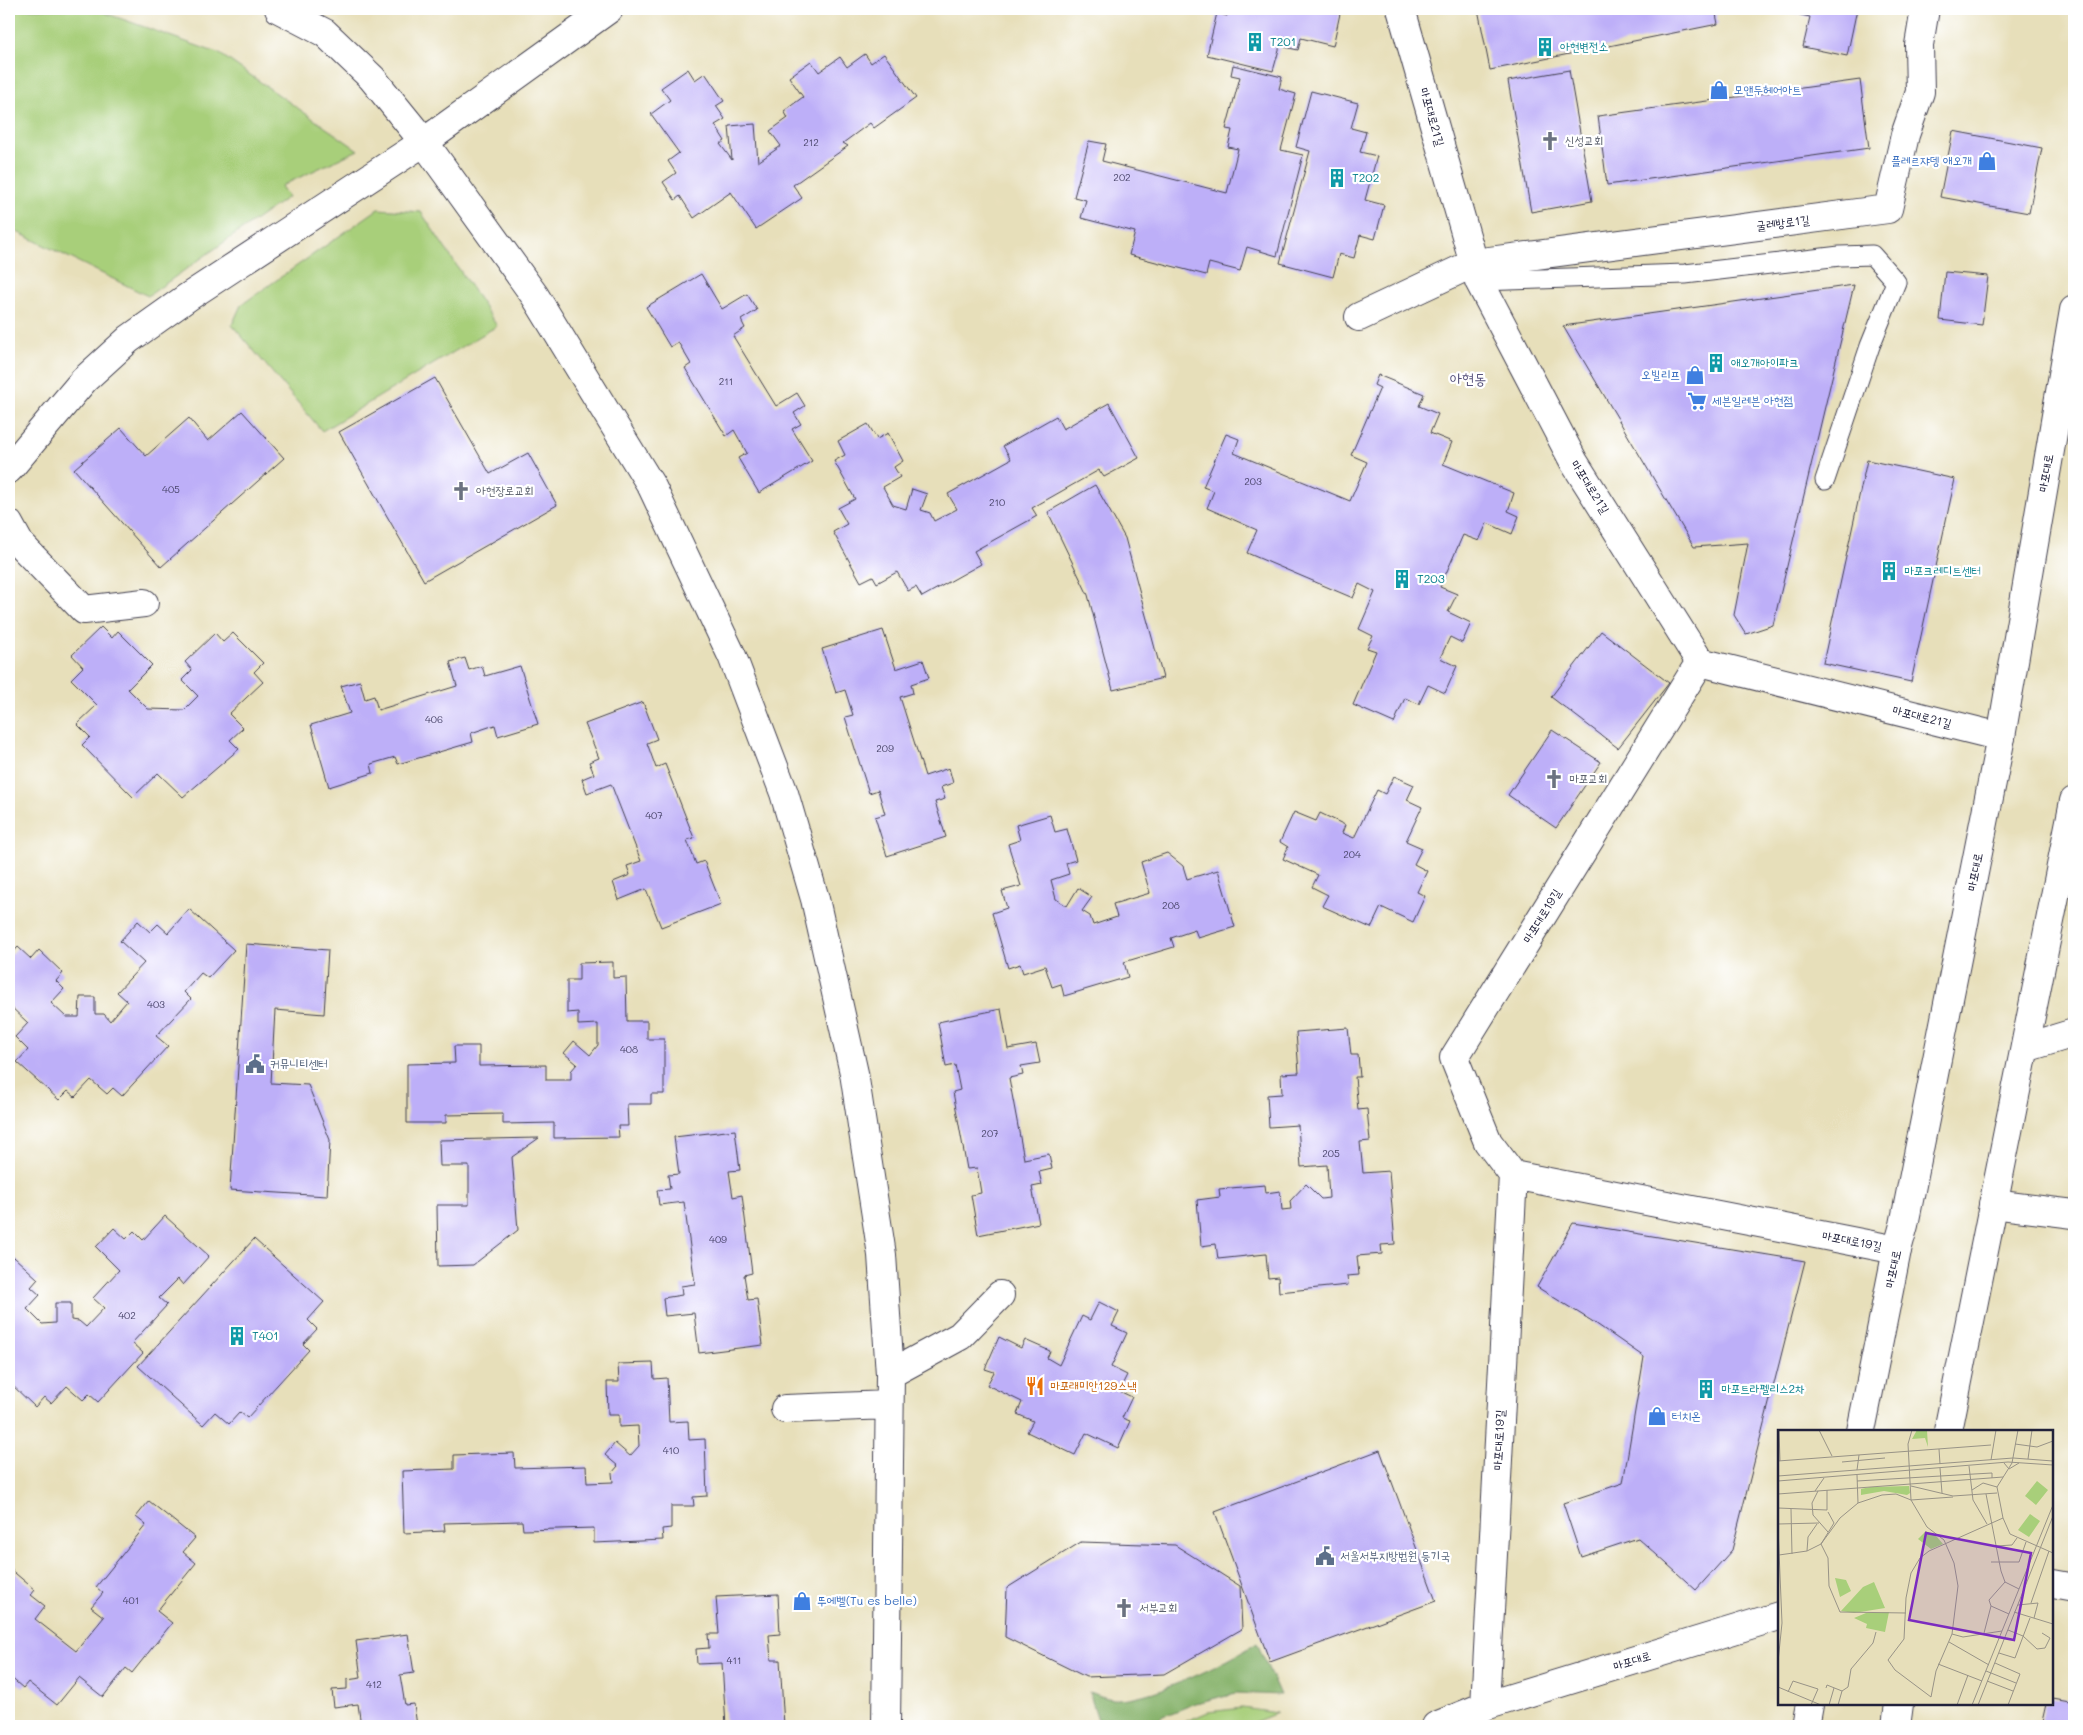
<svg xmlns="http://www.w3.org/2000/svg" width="2083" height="1735" viewBox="0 0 2083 1735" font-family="Mali,'Poor Story',sans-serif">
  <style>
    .green { fill: #a8cf7a; stroke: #65785a }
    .forest { fill: #86b26a; stroke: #546a52 }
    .building { fill: #bdaff8 }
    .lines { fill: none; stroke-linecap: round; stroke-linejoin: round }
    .service-casing { stroke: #403e4e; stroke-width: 21 }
    .minor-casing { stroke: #403e4e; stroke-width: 30 }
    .primary-casing { stroke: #403e4e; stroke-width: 30 }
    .service { stroke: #fff; stroke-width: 19 }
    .minor { stroke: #fff; stroke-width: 28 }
    .primary { stroke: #fff; stroke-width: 28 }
    .labels { text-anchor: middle; stroke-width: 4.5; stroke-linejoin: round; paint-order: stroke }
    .number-label { font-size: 10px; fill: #49456a }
    .culture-label { font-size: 12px; fill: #0d838f; stroke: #fff; text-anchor: start }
    .shop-label { font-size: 12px; fill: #366cbe; stroke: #fff; text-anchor: start }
    .street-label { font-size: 12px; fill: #22223b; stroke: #fff }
    .worship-label { font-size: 12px; fill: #5b616d; stroke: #fff; text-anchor: start }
    .service-label { font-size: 12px; fill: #4e5e75; stroke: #fff; text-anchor: start }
    .food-label { font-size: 12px; fill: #c56008; stroke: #fff; text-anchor: start }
    .quarter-label { font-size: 15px; fill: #58537d; stroke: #fff }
    .inset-road { fill: none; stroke: #989387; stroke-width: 1 }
    .view { fill: #7b2cbf; fill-opacity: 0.15; stroke: #7b2cbf; stroke-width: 2.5 }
    .inset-edge { fill: none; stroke: #22223b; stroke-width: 2.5 }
  </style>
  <rect width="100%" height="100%" fill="#fff"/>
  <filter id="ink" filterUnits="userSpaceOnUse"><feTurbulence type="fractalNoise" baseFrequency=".02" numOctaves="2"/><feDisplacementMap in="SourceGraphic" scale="10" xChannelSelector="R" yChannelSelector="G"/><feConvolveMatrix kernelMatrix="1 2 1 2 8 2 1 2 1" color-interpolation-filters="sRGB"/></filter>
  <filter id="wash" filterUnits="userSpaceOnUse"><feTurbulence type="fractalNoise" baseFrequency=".0096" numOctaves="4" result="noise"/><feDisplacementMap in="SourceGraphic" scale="20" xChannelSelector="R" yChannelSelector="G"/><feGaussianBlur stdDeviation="1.12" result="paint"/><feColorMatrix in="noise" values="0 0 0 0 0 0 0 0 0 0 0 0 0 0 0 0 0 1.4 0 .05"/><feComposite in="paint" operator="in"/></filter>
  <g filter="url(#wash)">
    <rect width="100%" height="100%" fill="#e7dfba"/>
    <!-- green -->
    <path class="green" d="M9,9H94L220,54L358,150L281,186L288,197L148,296L9,228Z
      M378,209L421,212L497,326L322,431L232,325L241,305Z
      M1242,1708L1277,1713L1245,1726H1175L1208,1712Z"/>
    <!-- forest -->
    <path class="forest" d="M1257,1643L1280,1695L1236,1693L1196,1703L1164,1716L1150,1726H1100L1089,1692C1098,1695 1110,1700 1119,1699C1157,1697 1225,1664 1257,1643Z"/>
    <g id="blocks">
      <!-- building -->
      <path class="building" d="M1228,9H1341L1333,46L1301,38L1298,50L1280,46L1273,71L1207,55L1217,13L1227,16Z
        M1478,9H1715L1718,24L1490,70Z
        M1782,9H1857L1847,56L1803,47L1810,17L1782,11Z
        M865,54L871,63L884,54L916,98L874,128L870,123L843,143L848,146L793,185L802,198L756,229L731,192L694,218L680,196L675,200L663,182L676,173L668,161L679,153L651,114L670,100L661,88L688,69L695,80L705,73L724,101L716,106L725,119L715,125L725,141L720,144L732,160L729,126L755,124L758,162L781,146L770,131L788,118L784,111L803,97L789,77L811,61L819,72L840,57L847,67Z
        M1233,65L1282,77L1279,89L1296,94L1281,150L1303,155L1277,256L1247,247L1240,271L1209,263L1206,275L1129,255L1135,232L1081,218L1086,200L1074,197L1089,141L1106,144L1102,161L1227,193L1238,149L1228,147L1232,130L1226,129L1240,77L1231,75Z
        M1569,70L1592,201L1531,212L1508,81Z
        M1860,80L1869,148L1607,185L1598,116Z
        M1311,91L1358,103L1351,128L1366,132L1360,152L1377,156L1365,200L1384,205L1375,239L1360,235L1354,258L1339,254L1333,277L1280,263L1310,151L1296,147Z
        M1953,131L2042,148L2029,213L1940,197Z
        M1945,272L1988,276L1982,325L1940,320Z
        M701,274L722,309L747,294L757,310L741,320L745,328L733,336L776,406L797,393L805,406L794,413L801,424L792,429L812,461L759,493L738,458L747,453L734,430L726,436L685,368L691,364L678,342L670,347L646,307Z
        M1854,285L1773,625L1746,634L1734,615L1748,543L1694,547L1563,326Z
        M1378,375L1424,394L1419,406L1438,414L1430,433L1452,442L1443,464L1514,493L1508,511L1519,516L1512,534L1487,523L1479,541L1463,535L1440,587L1457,594L1448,612L1471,623L1462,643L1450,637L1440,658L1457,666L1445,693L1428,685L1419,704L1405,698L1394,723L1353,705L1376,651L1367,648L1373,636L1359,629L1375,592L1359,584L1353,598L1247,553L1257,530L1207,508L1214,491L1203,487L1226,434L1239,439L1234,453L1350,501L1367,462L1351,455L1380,388L1374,385Z
        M435,378L490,474L528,453L557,505L424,581L339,432Z
        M1109,403L1139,458L1104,477L1099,470L1032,508L1037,516L974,551L981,564L922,597L916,587L908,591L897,572L877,583L873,576L861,582L833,532L847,524L838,508L855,499L834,461L845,455L838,441L868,424L877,439L888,433L903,461L894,467L900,477L883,487L893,505L906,509L912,489L927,494L921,510L930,513L934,521L957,509L948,494L1011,459L1003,446L1056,416L1063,429Z
        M242,411L284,458L161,567L74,469L121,428L146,456L189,418L208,441Z
        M1867,460L1955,479L1911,682L1823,663Z
        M1095,485L1125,538L1163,678L1113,690L1088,595L1048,512Z
        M101,627L112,638L118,631L152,665L128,689L148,709L184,710L198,696L182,680L192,670L185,662L215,633L223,642L233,633L263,663L254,672L263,682L229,714L243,728L230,740L239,749L183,797L158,773L133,797L82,745L90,737L77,724L97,705L71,679L83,667L72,655Z
        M883,630L896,669L923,660L929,678L911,684L913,693L900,697L925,776L949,768L953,783L941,787L945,799L935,802L946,837L887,856L875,817L885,814L878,790L869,793L845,717L853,715L845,690L836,693L822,649Z
        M1601,631L1669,683L1618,748L1551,697Z
        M465,658L469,670L482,666L485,676L520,666L538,724L498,736L495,725L471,733L473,742L398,764L395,757L371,764L373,773L329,787L311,725L350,713L341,686L360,681L365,699L374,696L378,710L457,686L450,662Z
        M643,702L657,739L647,743L656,768L665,764L694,838L687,840L696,864L704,861L721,904L661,927L646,889L619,900L613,882L630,875L627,866L641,861L611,784L587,793L582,779L594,774L589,762L599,758L585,724Z
        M1552,730L1601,762L1556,828L1508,795Z
        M1394,776L1414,785L1407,800L1422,807L1406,841L1422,848L1414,864L1427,871L1417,892L1425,896L1413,922L1381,907L1371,928L1322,906L1328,895L1312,887L1318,875L1283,859L1288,847L1280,842L1294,812L1316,821L1320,813L1345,825L1342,833L1354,838L1377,790L1385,794Z
        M1050,815L1055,832L1067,829L1076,860L1066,863L1069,874L1051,880L1056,899L1067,906L1078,888L1092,897L1082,911L1090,916L1093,925L1117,917L1113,904L1150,893L1141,862L1167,853L1183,866L1187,879L1218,870L1235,927L1198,938L1195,930L1171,938L1174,947L1124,962L1128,977L1064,996L1061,984L1052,987L1045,966L1023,973L1020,964L1008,968L992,913L1007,908L1002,891L1021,886L1008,844L1020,840L1016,825Z
        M189,909L234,950L208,978L201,973L184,992L191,999L156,1036L168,1046L122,1096L113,1088L107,1094L91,1080L75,1097L68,1091L59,1100L17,1062L28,1050L15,1037L28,1023L9,1005V957L18,947L31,959L39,950L63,973L56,981L64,989L51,1003L66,1017H79L80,997H95V1014H104L110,1021L127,1001L117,992L144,963L120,941L138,921L150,932L158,924L168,933Z
        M246,944L328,950L324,1014L275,1010L271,1083L308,1085L330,1140L327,1196L230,1190Z
        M613,962V978L626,977L627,1021H647V1039H664V1094H651V1104H627L628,1126H618L619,1137L554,1138V1123L503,1124V1114L446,1115V1123H407V1064L455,1063L454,1046H479V1066L546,1065V1080H571V1071L577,1064L564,1053L574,1041L590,1055L598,1045V1024L578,1025V1012L567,1013V980H579V963Z
        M1001,1009L1008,1049L1036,1044L1040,1063L1021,1066L1023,1075L1009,1078L1024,1159L1049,1154L1052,1169L1039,1172L1042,1185L1032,1187L1039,1223L978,1235L971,1195L981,1193L977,1168L967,1169L953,1092L960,1090L955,1065L946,1067L938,1022Z
        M1348,1028L1351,1055H1358L1360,1077H1355L1358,1110L1367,1109L1370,1141L1360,1142L1363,1173L1389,1171L1395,1244L1381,1245L1382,1254L1357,1256L1359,1275L1347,1276L1348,1285L1279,1292L1278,1277L1268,1278L1266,1254L1218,1259L1216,1244L1201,1246L1197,1200L1220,1197L1219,1189L1265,1185L1266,1193L1280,1191L1282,1210L1291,1209L1290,1201L1306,1184L1321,1199L1329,1198L1327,1165L1301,1167L1298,1125L1269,1127L1267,1095L1282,1094L1281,1074L1299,1073L1296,1032Z
        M735,1130L740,1170L729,1171L733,1197L742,1195L752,1273L744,1275L748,1300L757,1299L763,1345L699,1353L694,1313L665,1316L663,1298L682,1295L681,1286L695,1284L684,1202L659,1205L657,1190L670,1189L668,1175L679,1174L674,1137Z
        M539,1138L512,1157L518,1230L473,1265L438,1266L437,1205H469V1166H440L439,1140Z
        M165,1216L209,1256L183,1285L178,1279L159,1298L167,1305L132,1343L143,1353L98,1402L89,1394L83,1400L67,1386L51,1403L44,1397L35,1407L9,1382V1263L14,1257L38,1279L31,1287L40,1295L27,1309L42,1324L55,1323V1303H71V1320L79,1321L86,1327L104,1308L93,1298L119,1270L96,1247L114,1228L126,1239L134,1231L143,1240Z
        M1573,1223L1805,1261L1732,1550L1696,1590L1638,1538L1581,1557L1563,1503L1623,1483L1644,1357L1595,1323L1537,1287Z
        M254,1239L324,1302L308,1320L317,1329L303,1344L309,1350L247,1418L240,1412L229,1424L215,1412L203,1425L138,1366Z
        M1099,1302L1119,1312L1112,1326L1127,1333L1111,1367L1127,1375L1119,1391L1132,1397L1122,1418L1130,1421L1118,1448L1086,1433L1075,1455L1027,1432L1033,1421L1017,1414L1022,1402L987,1385L994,1372L985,1369L999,1337L1021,1348L1025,1340L1050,1351L1047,1358L1059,1365L1082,1316L1090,1320Z
        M653,1363L654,1379L667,1378L669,1422L688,1421L689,1440L705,1439L707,1496L693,1497L694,1506H671V1528L662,1529L663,1540L594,1543V1528L523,1530L522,1521L444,1523L445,1531L404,1533L402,1471L454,1469V1455L514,1453L515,1468L586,1466L587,1483L613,1482L612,1473L618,1466L605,1455L615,1443L630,1456L639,1446L638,1426L619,1427V1415H608L607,1382H619L618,1364Z
        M1380,1450L1436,1601L1270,1662L1215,1512Z
        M149,1501L195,1538L183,1552L196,1563L157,1611L172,1623L132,1673L126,1668L103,1697L79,1678L57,1705L28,1682L23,1688L9,1676V1568L35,1590L31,1595L45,1606L35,1619L76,1651L104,1617L91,1607L103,1593L96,1587L146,1525L136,1517Z
        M1081,1542L1175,1545L1240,1586L1242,1629L1164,1674L1086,1677L1005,1637L1007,1588Z
        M778,1594L780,1634L769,1635L771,1660H780L784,1726H726L722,1663L697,1664L696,1649L709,1648L708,1634H719L716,1597Z
        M408,1634L414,1673L400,1675L405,1705L414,1704L417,1726H361L358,1704L334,1707L332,1690L347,1689V1680L361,1678L356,1641Z
        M2052,1698L2074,1702V1726H2041L2046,1704H2052Z"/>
    </g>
  </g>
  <g filter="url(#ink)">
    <use href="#blocks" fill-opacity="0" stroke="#403e4e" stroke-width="1"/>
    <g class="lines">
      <!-- service casing -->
      <g class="service-casing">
        <path id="service" d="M1479,281L1685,274L1840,256L1872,255L1896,282L1870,346L1825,480"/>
      </g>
      <!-- minor casing -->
      <g class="minor-casing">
        <path id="minor" d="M279,9L325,33L372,78L424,142L535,296L652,487L732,656L784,793L815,899L854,1073L882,1255L890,1374L886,1726
          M1401,9L1479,281L1574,462L1700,662L2001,737
          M1359,317L1474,263L1888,209L1905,135L1920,92L1919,45L1925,9
          M9,469L84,380L129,339L188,297L424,142L609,9
          M9,524L20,544L84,610L144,603
          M2025,1048L2074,1033
          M1513,1175L1897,1250
          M1993,1204L2074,1214
          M890,1374L960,1336L1000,1295
          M785,1409L889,1405
          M2052,1584L2074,1588
          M1485,1706L1513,1175L1488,1142L1454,1058L1700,662
          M1436,1726L1485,1706L1779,1616"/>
      </g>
      <!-- primary casing -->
      <g class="primary-casing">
        <path id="primary" d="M1861,1431L1897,1250L1904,1225L2001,737L2074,310
          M1948,1431L2074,801
          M1805,1726L1809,1704
          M1896,1726L1899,1704"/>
      </g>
      <!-- service -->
      <use href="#service" class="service"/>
      <!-- minor -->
      <use href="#minor" class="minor"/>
      <!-- primary -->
      <use href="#primary" class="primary"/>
    </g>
  </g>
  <!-- icons -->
  <defs>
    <g id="building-bare" transform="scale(1.5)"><path d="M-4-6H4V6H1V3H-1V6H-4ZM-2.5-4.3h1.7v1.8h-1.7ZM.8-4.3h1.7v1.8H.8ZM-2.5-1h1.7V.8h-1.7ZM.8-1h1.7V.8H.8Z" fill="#0f9aa8" stroke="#fff" stroke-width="2.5" paint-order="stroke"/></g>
    <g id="shop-bare" transform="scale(1.5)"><path d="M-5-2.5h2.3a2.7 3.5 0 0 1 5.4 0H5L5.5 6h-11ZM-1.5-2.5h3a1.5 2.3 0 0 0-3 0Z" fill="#3f7fe0" stroke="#fff" stroke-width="2.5" paint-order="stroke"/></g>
    <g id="church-bare" transform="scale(1.5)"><path d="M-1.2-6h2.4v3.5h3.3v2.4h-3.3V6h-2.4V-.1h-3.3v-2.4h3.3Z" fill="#6b7280" stroke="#fff" stroke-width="2.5" paint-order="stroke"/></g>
    <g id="supermarket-bare" transform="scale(1.5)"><path d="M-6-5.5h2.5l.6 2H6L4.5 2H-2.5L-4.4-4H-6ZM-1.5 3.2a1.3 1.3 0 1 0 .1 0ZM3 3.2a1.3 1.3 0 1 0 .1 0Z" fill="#3f7fe0" stroke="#fff" stroke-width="2.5" paint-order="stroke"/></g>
    <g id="civic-bare" transform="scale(1.5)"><path d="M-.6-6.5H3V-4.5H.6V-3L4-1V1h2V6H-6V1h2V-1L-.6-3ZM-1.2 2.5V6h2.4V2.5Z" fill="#5c6f8a" stroke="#fff" stroke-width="2.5" paint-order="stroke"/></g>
    <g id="restaurant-bare" transform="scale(1.5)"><path d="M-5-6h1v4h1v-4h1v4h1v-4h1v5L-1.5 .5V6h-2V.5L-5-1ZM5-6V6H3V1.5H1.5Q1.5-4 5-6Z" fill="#e8710a" stroke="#fff" stroke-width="2.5" paint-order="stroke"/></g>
  </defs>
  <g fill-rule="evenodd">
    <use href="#building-bare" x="1255" y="42"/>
    <use href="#building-bare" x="1545" y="47"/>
    <use href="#shop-bare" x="1719" y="90"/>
    <use href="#church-bare" x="1550" y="141"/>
    <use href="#shop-bare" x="1987" y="161"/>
    <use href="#building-bare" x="1337" y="178"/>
    <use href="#building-bare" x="1716" y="363"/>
    <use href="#shop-bare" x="1695" y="375"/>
    <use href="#supermarket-bare" x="1697" y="401"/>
    <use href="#church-bare" x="461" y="491"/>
    <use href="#building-bare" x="1889" y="571"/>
    <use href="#building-bare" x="1402" y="579"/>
    <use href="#church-bare" x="1554" y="779"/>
    <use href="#civic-bare" x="255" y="1064"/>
    <use href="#building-bare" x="237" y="1336"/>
    <use href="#restaurant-bare" x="1035" y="1386"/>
    <use href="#building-bare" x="1706" y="1389"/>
    <use href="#shop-bare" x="1657" y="1416"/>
    <use href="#civic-bare" x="1325" y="1556"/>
    <use href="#shop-bare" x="802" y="1601"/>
    <use href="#church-bare" x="1124" y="1608"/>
  </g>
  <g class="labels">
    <!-- number labels -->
    <g class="number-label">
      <text x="811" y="146">212</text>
      <text x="1122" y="181">202</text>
      <text x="726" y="385">211</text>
      <text x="1253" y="485">203</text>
      <text x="171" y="493">405</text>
      <text x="997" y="506">210</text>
      <text x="434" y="723">406</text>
      <text x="885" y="752">209</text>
      <text x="654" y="819">407</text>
      <text x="1352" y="858">204</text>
      <text x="1171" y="909">208</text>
      <text x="156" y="1008">403</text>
      <text x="629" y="1053">408</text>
      <text x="990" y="1137">207</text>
      <text x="1331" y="1157">205</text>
      <text x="718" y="1243">409</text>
      <text x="127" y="1319">402</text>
      <text x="671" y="1454">410</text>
      <text x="131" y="1604">401</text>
      <text x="734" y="1664">411</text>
      <text x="374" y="1688">412</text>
    </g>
    <!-- culture labels -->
    <g class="culture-label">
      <text x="1270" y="46">T201</text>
      <text x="1560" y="51">아현변전소</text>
      <text x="1352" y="182">T202</text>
      <text x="1731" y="367">애오개아이파크</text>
      <text x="1904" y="575">마포크레디트센터</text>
      <text x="1417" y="583">T203</text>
      <text x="252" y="1340">T401</text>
      <text x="1721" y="1393">마포트라펠리스2차</text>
    </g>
    <!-- shop labels -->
    <g class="shop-label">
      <text x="1734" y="94">모앤두헤어아트</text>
      <text x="1972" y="165" text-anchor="end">플레르쟈뎅 애오개</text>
      <text x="1680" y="379" text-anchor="end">오빌리프</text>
      <text x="1712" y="405">세븐일레븐 아현점</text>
      <text x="1672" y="1420">터치온</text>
      <text x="817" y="1605">뚜에벨(Tu es belle)</text>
    </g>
    <!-- street labels -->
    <g class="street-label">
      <text transform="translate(1432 117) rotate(74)" y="4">마포대로21길</text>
      <text transform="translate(1783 223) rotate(-7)" y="4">굴레방로1길</text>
      <text transform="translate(2046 473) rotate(-80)" y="4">마포대로</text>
      <text transform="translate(1590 487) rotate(58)" y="4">마포대로21길</text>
      <text transform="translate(1922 717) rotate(14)" y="4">마포대로21길</text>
      <text transform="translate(1975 872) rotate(-79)" y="4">마포대로</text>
      <text transform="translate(1542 916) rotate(-58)" y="4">마포대로19길</text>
      <text transform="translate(1852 1241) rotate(11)" y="4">마포대로19길</text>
      <text transform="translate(1893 1269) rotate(-78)" y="4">마포대로</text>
      <text transform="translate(1499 1440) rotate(-87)" y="4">마포대로19길</text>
      <text transform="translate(1632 1661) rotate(-17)" y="4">마포대로</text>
    </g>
    <!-- worship labels -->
    <g class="worship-label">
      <text x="1565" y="145">신성교회</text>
      <text x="476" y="495">아현장로교회</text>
      <text x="1569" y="783">마포교회</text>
      <text x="1139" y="1612">서부교회</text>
    </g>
    <!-- service labels -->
    <g class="service-label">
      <text x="270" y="1068">커뮤니티센터</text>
      <text x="1340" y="1560">서울서부지방법원 등기국</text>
    </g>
    <!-- food labels -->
    <g class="food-label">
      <text x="1050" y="1390">마포래미안129스낵</text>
    </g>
    <!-- quarter labels -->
    <g class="quarter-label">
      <text x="1468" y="384">아현동</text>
    </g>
  </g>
  <!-- overview -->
  <g transform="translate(1778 1430)">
    <rect width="275" height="275" fill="#e7dfba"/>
    <path d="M139,0H149L150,17L147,8L134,9ZM259,51L270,60L258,75L247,66ZM131,56L132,63L129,65L106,61L83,65V59L92,57ZM252,84L262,91L251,107L240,100ZM148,101L159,107L165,114L153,119L140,109ZM57,148L68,150L73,161L62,167ZM96,152L107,178L76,183L63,181L85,157ZM111,182L107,202L88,198L89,194L76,188L88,183Z" fill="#a8cf7a"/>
    <path class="inset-road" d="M1,0L2,31M41,0L54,26M134,0L130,14L133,70L149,97L166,110L176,133L180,156L174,204L158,241L153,267M240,0L234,33L219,57L225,88L232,104L275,123M237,14L259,17L275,11M161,19L162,34M250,29L254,0M213,30L218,0M0,31L213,15M64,32L107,28M226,33L231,39L241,33M191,36L195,70L209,94M162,38L164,63M79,40L81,25M79,45L80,73L104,65L118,64L133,70M0,46L235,28L275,31M0,51L230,32L275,35M79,51L196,44L214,43V48M133,56L175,66L219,63M194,60L205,53L219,57M37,61L46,48M40,61L34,73L35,85L50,102M0,64L225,47M208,64L223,141L227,152L241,159M133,70L175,67M0,78L49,80V60M13,79L14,124M50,82L56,93L43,114L50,128L51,156L62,182L128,183M0,94L41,93M0,97L4,193L0,232M218,116L234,115L239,108M29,121L30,107L39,94M1,125L29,121L43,114L62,88L80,73M213,132H241L248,112M253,173L271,121M240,175L260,173L256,188M213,176L231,184M236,182L275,194M230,200L245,206L259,219L267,218L272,208L264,203M206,203L213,176L211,170L227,152M174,204L185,207L224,201M171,212L211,235M221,223L237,228L252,188M217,233L242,244L230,275M160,234L204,251M208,241L238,253M209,251L235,261M0,257L43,275M48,258L49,255L64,261M10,262L15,251L40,259L33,275M153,267L117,240L110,230L126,209L128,168L133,143L142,128L151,121L225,88M51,275L56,258M60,275L64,261L70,257L73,239L95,213L98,202M179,275L190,245M194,275L275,75M200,275L275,86"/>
    <path class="view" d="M148,103L253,123L236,210L131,190Z"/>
    <rect width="275" height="275" class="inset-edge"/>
  </g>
  <!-- margin -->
  <rect width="2083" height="1735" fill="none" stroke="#fff" stroke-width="30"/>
</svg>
